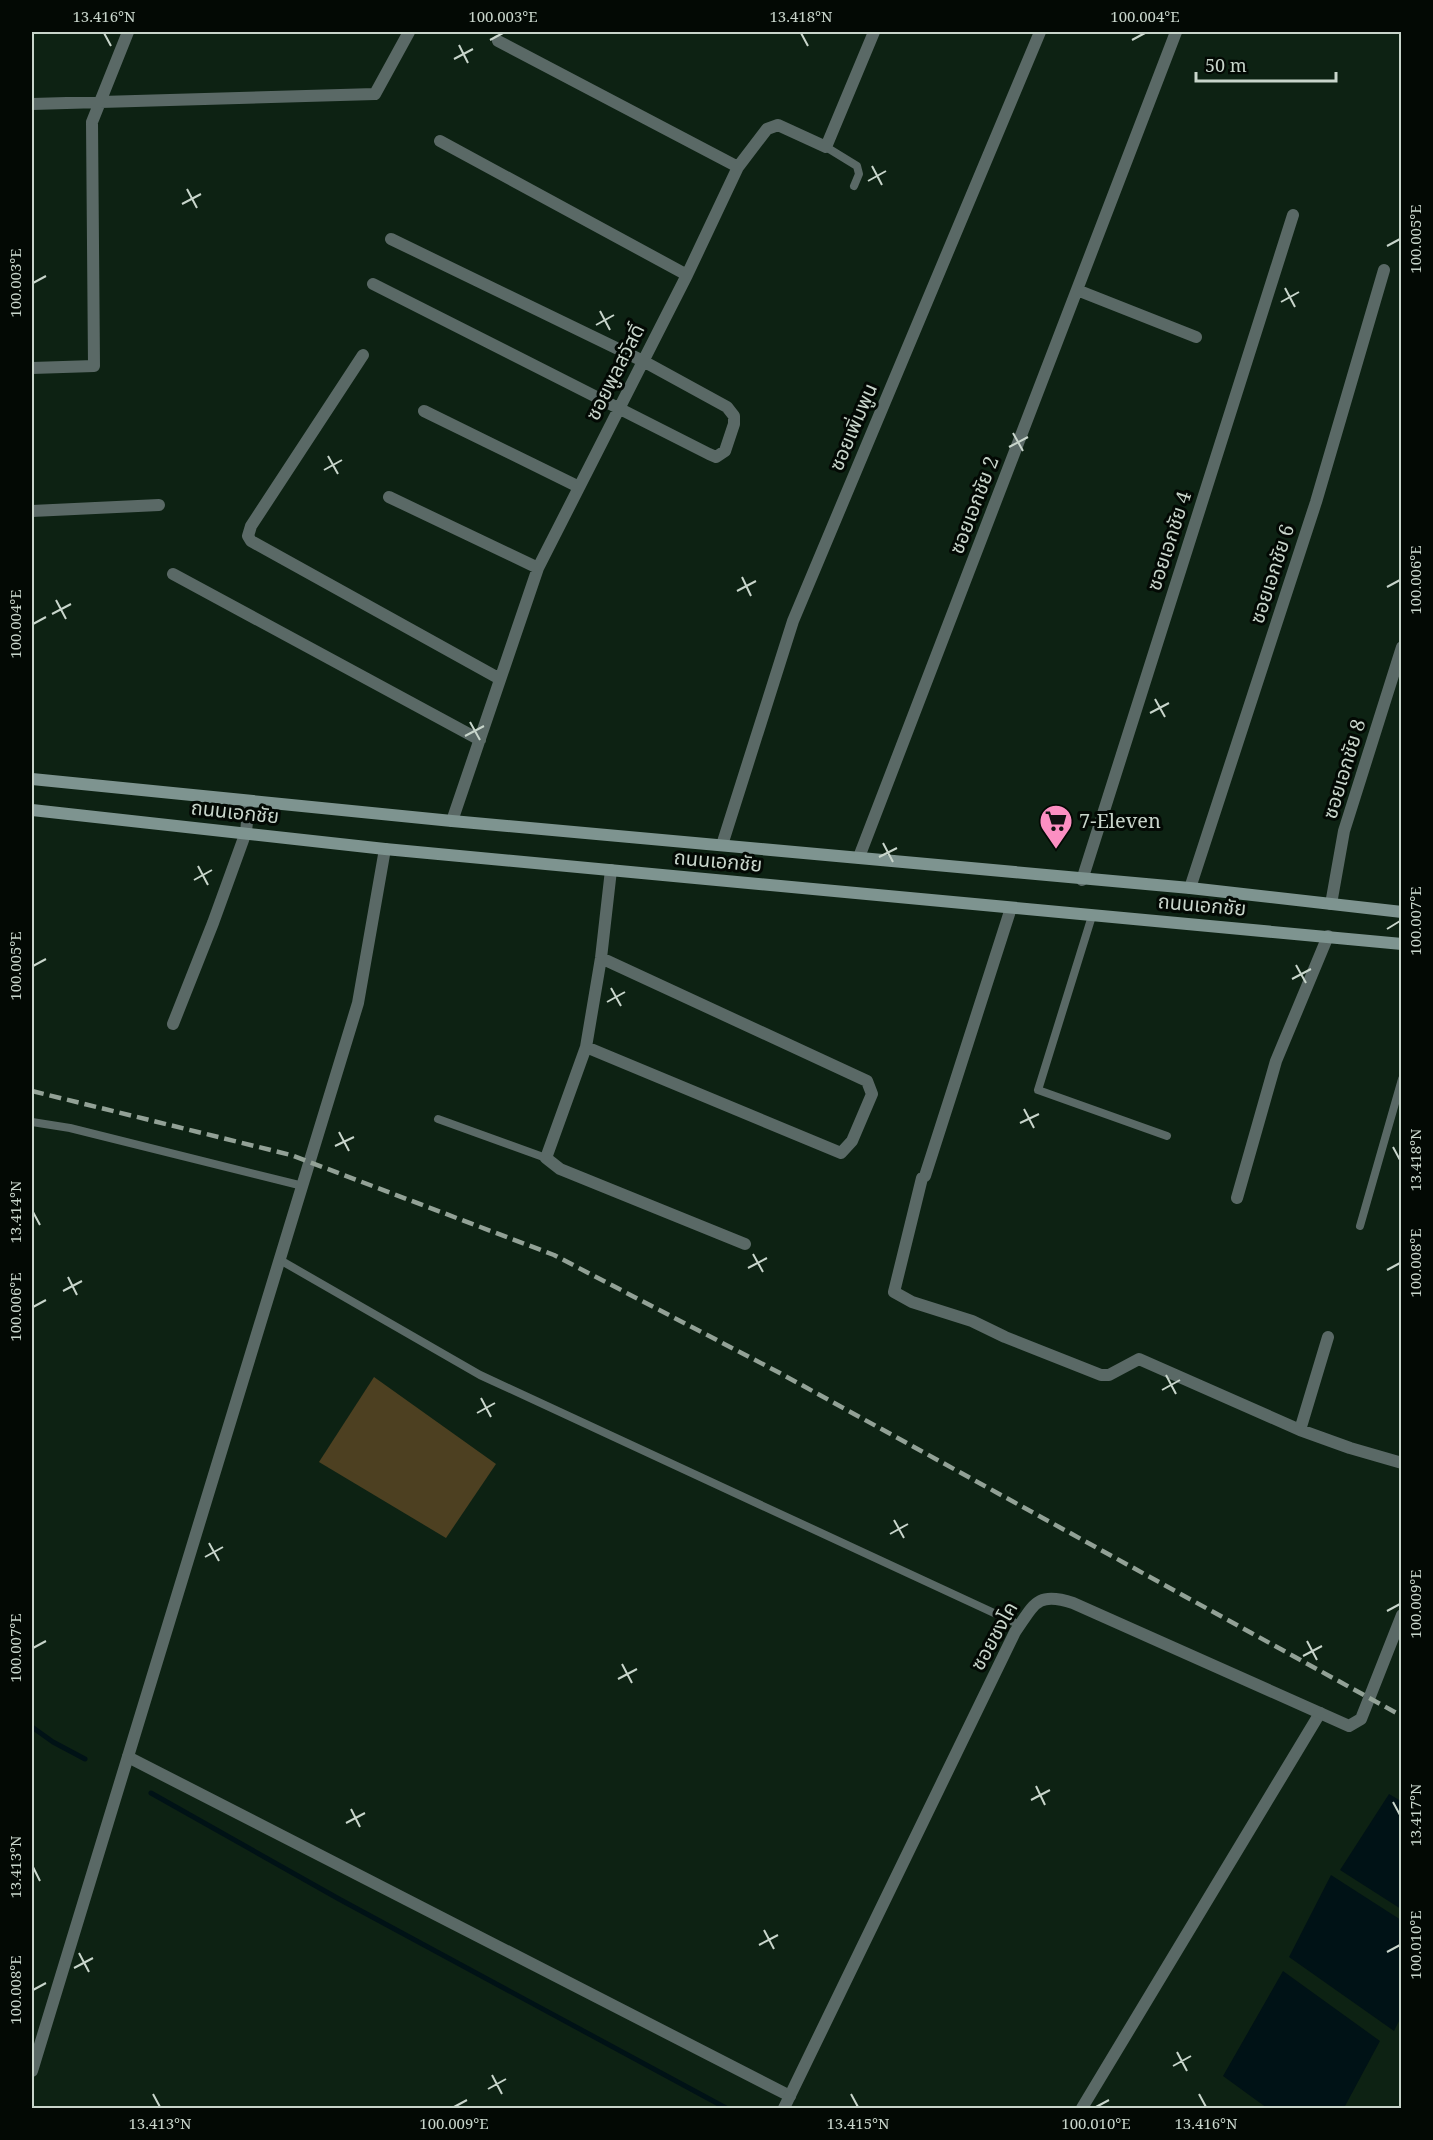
<svg xmlns="http://www.w3.org/2000/svg" width="1433" height="2140" viewBox="0 0 1433 2140" font-family="'Noto Serif','Noto Sans Thai',serif">
  <style>
    .green { fill: #4d4021 }
    .water { fill: #001216 }
    .lines { fill: none; stroke-linecap: round; stroke-linejoin: round }
    .stream { stroke: #001216; stroke-width: 5 }
    .service { stroke: #5a6966; stroke-width: 8 }
    .minor { stroke: #5a6966; stroke-width: 12 }
    .tertiary { stroke: #5a6966; stroke-width: 12 }
    .secondary { stroke: #7e9490; stroke-width: 12 }
    .rail { stroke: #92a196; stroke-width: 4.5; stroke-dasharray: 12 6; stroke-linecap: butt }
    .ticks { fill: none; stroke: #c8d5cb; stroke-width: 2 }
    .labels { text-anchor: middle; stroke-width: 6; stroke-linejoin: round; paint-order: stroke }
    .street-label { font-size: 20px; fill: #c8d5cb; stroke: #030904 }
    .poi-label { font-size: 20px; fill: #c8d5cb; stroke: #030904; text-anchor: start }
    .neatline { fill: none; stroke: #c8d5cb; stroke-width: 2 }
    .ticks-label { font-size: 15px; text-anchor: middle; fill: #c8d5cb }
  </style>
  <rect width="100%" height="100%" fill="#0d2213"/>
  <!-- green -->
  <path class="green" d="M374,1377L496,1464L446,1538L319,1462Z"/>
  <!-- water -->
  <path class="water" d="M1389,1794L1401,1801V1909L1340,1870Z
    M1331,1875L1401,1920V2017L1394,2031L1289,1957Z
    M1283,1971L1380,2041L1344,2108H1267L1223,2076Z"/>
  <g class="lines">
    <!-- stream -->
    <path class="stream" d="M32,1727L53,1742L85,1759
      M151,1793L339,1899L726,2108"/>
    <!-- service -->
    <path class="service" d="M826,147L857,166L859,174L854,186
      M1092,916L1038,1090L1167,1136
      M438,1119L546,1158
      M32,1122L70,1128L303,1186
      M1360,1226L1402,1079
      M280,1260L480,1375L1020,1625"/>
    <!-- minor -->
    <path class="minor" d="M498,41L738,167
      M32,104L375,94L409,32
      M440,141L687,275
      M373,284L709,454L716,457L725,451L734,424V416L727,407L643,361L391,239
      M1077,290L1196,337
      M363,355L251,526L248,536L251,541L500,679
      M32,368L94,366L92,122L128,32
      M424,411L579,487
      M389,497L538,568
      M32,511L159,505
      M173,574L480,740
      M452,821L538,568L687,275L738,167L767,129L778,125L826,147L874,32
      M722,845L793,621L1040,32
      M859,857L1176,32
      M611,870L601,958L586,1047L546,1158L560,1169L745,1244
      M1082,880L1293,215
      M1190,888L1316,502L1384,270
      M1331,904L1344,831L1402,647
      M1011,908L925,1176L922,1178L894,1292L912,1302L972,1321L1005,1337L1101,1375H1109L1139,1359L1300,1430L1350,1448L1402,1463
      M173,1024L213,923L246,832L249,801
      M586,1047L841,1153L852,1141L872,1094L867,1081L601,958
      M1237,1198L1276,1061L1328,936
      M1300,1430L1328,1337
      M128,1757L790,2096
      M1082,2108L1320,1713"/>
    <!-- tertiary -->
    <path class="tertiary" d="M32,2071L358,1003L385,849
      M784,2108L1015,1632C1034,1605 1036,1591 1073,1603L1349,1726L1361,1719L1402,1615"/>
    <!-- secondary -->
    <path class="secondary" d="M32,779L452,821L1190,888L1402,912
      M32,810L385,849L1402,944"/>
    <!-- rail -->
    <path class="rail" d="M32,1091L291,1155L554,1255L778,1372L1402,1716"/>
  </g>
  <!-- ticks -->
  <path class="ticks" d="M104,33L111,46M801,33L808,46M490,40L503,33M1132,40L1145,33M459,45L468,63M454,59L473,49M872,166L882,185M868,181L886,171M187,189L197,208M182,204L201,194M1387,246L1400,239M33,283L46,276M1285,288L1295,307M1281,302L1299,292M600,311L610,330M596,325L614,315M1013,433L1023,451M1009,447L1028,437M328,456L338,474M324,470L342,460M742,577L751,596M1387,587L1400,580M737,591L756,581M56,600L66,619M52,614L71,604M33,624L46,617M1155,699L1165,717M1150,713L1169,703M470,722L480,740M465,736L484,726M883,843L893,862M879,857L897,848M198,866L208,885M194,880L212,870M1387,929L1400,921M1296,965L1306,983M33,966L46,959M1292,979L1311,969M611,988L621,1006M607,1002L625,992M1024,1109L1034,1128M1020,1123L1039,1114M339,1132L349,1151M335,1146L354,1137M1393,1147L1400,1160M33,1212L40,1225M753,1254L763,1272M748,1268L767,1258M1387,1270L1400,1263M68,1277L77,1295M63,1291L82,1281M33,1307L46,1300M1166,1375L1176,1394M1162,1390L1180,1380M481,1398L491,1417M477,1413L495,1403M894,1520L904,1538M890,1534L908,1524M209,1543L219,1561M205,1557L223,1547M1387,1611L1400,1604M1307,1641L1317,1660M33,1648L46,1641M1303,1656L1322,1646M622,1664L632,1683M618,1679L637,1669M1036,1786L1045,1805M1031,1800L1050,1790M1393,1802L1400,1815M351,1809L360,1827M346,1823L365,1813M33,1867L40,1881M764,1930L774,1949M759,1945L778,1935M1387,1952L1400,1945M79,1953L89,1972M74,1968L93,1958M33,1990L46,1983M1177,2052L1187,2071M1173,2066L1191,2056M492,2075L502,2094M488,2089L506,2079M153,2094L160,2107M851,2094L858,2107M1199,2094L1206,2107M454,2107L467,2100M1096,2107L1109,2100"/>
  <!-- icons -->
  <defs>
    <g id="supermarket-pin" transform="scale(1.725)"><path d="M0 17L-7.5 6A9.5 9.5 0 1 1 7.5 6Z" fill="#fc8fc2" stroke="#030904"/><path d="M-6-5.5h2.5l.6 2H6L4.5 2H-2.5L-4.4-4H-6ZM-1.5 3.2a1.3 1.3 0 1 0 .1 0ZM3 3.2a1.3 1.3 0 1 0 .1 0Z" fill="#111"/></g>
  </defs>
  <g fill-rule="evenodd">
    <use href="#supermarket-pin" x="1056" y="821"/>
  </g>
  <g class="labels">
    <!-- street labels -->
    <g class="street-label">
      <text transform="translate(615 372) rotate(-63)" y="7">ซอยพูลสวัสดิ์</text>
      <text transform="translate(853 427) rotate(-67)" y="7">ซอยเพิ่มพูน</text>
      <text transform="translate(974 505) rotate(-69)" y="7">ซอยเอกชัย 2</text>
      <text transform="translate(1169 541) rotate(-72)" y="7">ซอยเอกชัย 4</text>
      <text transform="translate(1272 574) rotate(-72)" y="7">ซอยเอกชัย 6</text>
      <text transform="translate(1344 769) rotate(-73)" y="7">ซอยเอกชัย 8</text>
      <text transform="translate(235 812) rotate(6)" y="7">ถนนเอกชัย</text>
      <text transform="translate(718 861) rotate(5)" y="7">ถนนเอกชัย</text>
      <text transform="translate(1202 905) rotate(5)" y="7">ถนนเอกชัย</text>
      <text transform="translate(994 1636) rotate(-61)" y="7">ซอยชงโค</text>
    </g>
    <!-- poi labels -->
    <g class="poi-label">
      <text x="1079" y="828">7-Eleven</text>
    </g>
  </g>
  <!-- border -->
  <rect width="1433" height="2140" fill="none" stroke="#030904" stroke-width="66"/>
  <!-- scale -->
  <path d="M1196 72v9h140v-9" fill="none" stroke="#c8d5cb" stroke-width="3"/>
  <text x="1205" y="72" font-size="18" fill="#c8d5cb" stroke="#030904" stroke-width="4.5" paint-order="stroke">50 m</text>
  <rect x="33" y="33" width="1367" height="2074" class="neatline"/>
  <g class="ticks-label">
    <text x="104" y="22">13.416°N</text>
    <text x="503" y="22">100.003°E</text>
    <text x="801" y="22">13.418°N</text>
    <text x="1145" y="22">100.004°E</text>
    <text transform="translate(1416 239) rotate(-90)" y="5">100.005°E</text>
    <text transform="translate(16 283) rotate(-90)" y="5">100.003°E</text>
    <text transform="translate(1416 580) rotate(-90)" y="5">100.006°E</text>
    <text transform="translate(16 624) rotate(-90)" y="5">100.004°E</text>
    <text transform="translate(1416 921) rotate(-90)" y="5">100.007°E</text>
    <text transform="translate(16 966) rotate(-90)" y="5">100.005°E</text>
    <text transform="translate(1416 1160) rotate(-90)" y="5">13.418°N</text>
    <text transform="translate(16 1212) rotate(-90)" y="5">13.414°N</text>
    <text transform="translate(1416 1263) rotate(-90)" y="5">100.008°E</text>
    <text transform="translate(16 1307) rotate(-90)" y="5">100.006°E</text>
    <text transform="translate(1416 1604) rotate(-90)" y="5">100.009°E</text>
    <text transform="translate(16 1648) rotate(-90)" y="5">100.007°E</text>
    <text transform="translate(1416 1815) rotate(-90)" y="5">13.417°N</text>
    <text transform="translate(16 1867) rotate(-90)" y="5">13.413°N</text>
    <text transform="translate(1416 1945) rotate(-90)" y="5">100.010°E</text>
    <text transform="translate(16 1990) rotate(-90)" y="5">100.008°E</text>
    <text x="160" y="2129">13.413°N</text>
    <text x="454" y="2129">100.009°E</text>
    <text x="858" y="2129">13.415°N</text>
    <text x="1096" y="2129">100.010°E</text>
    <text x="1206" y="2129">13.416°N</text>
  </g>
</svg>
